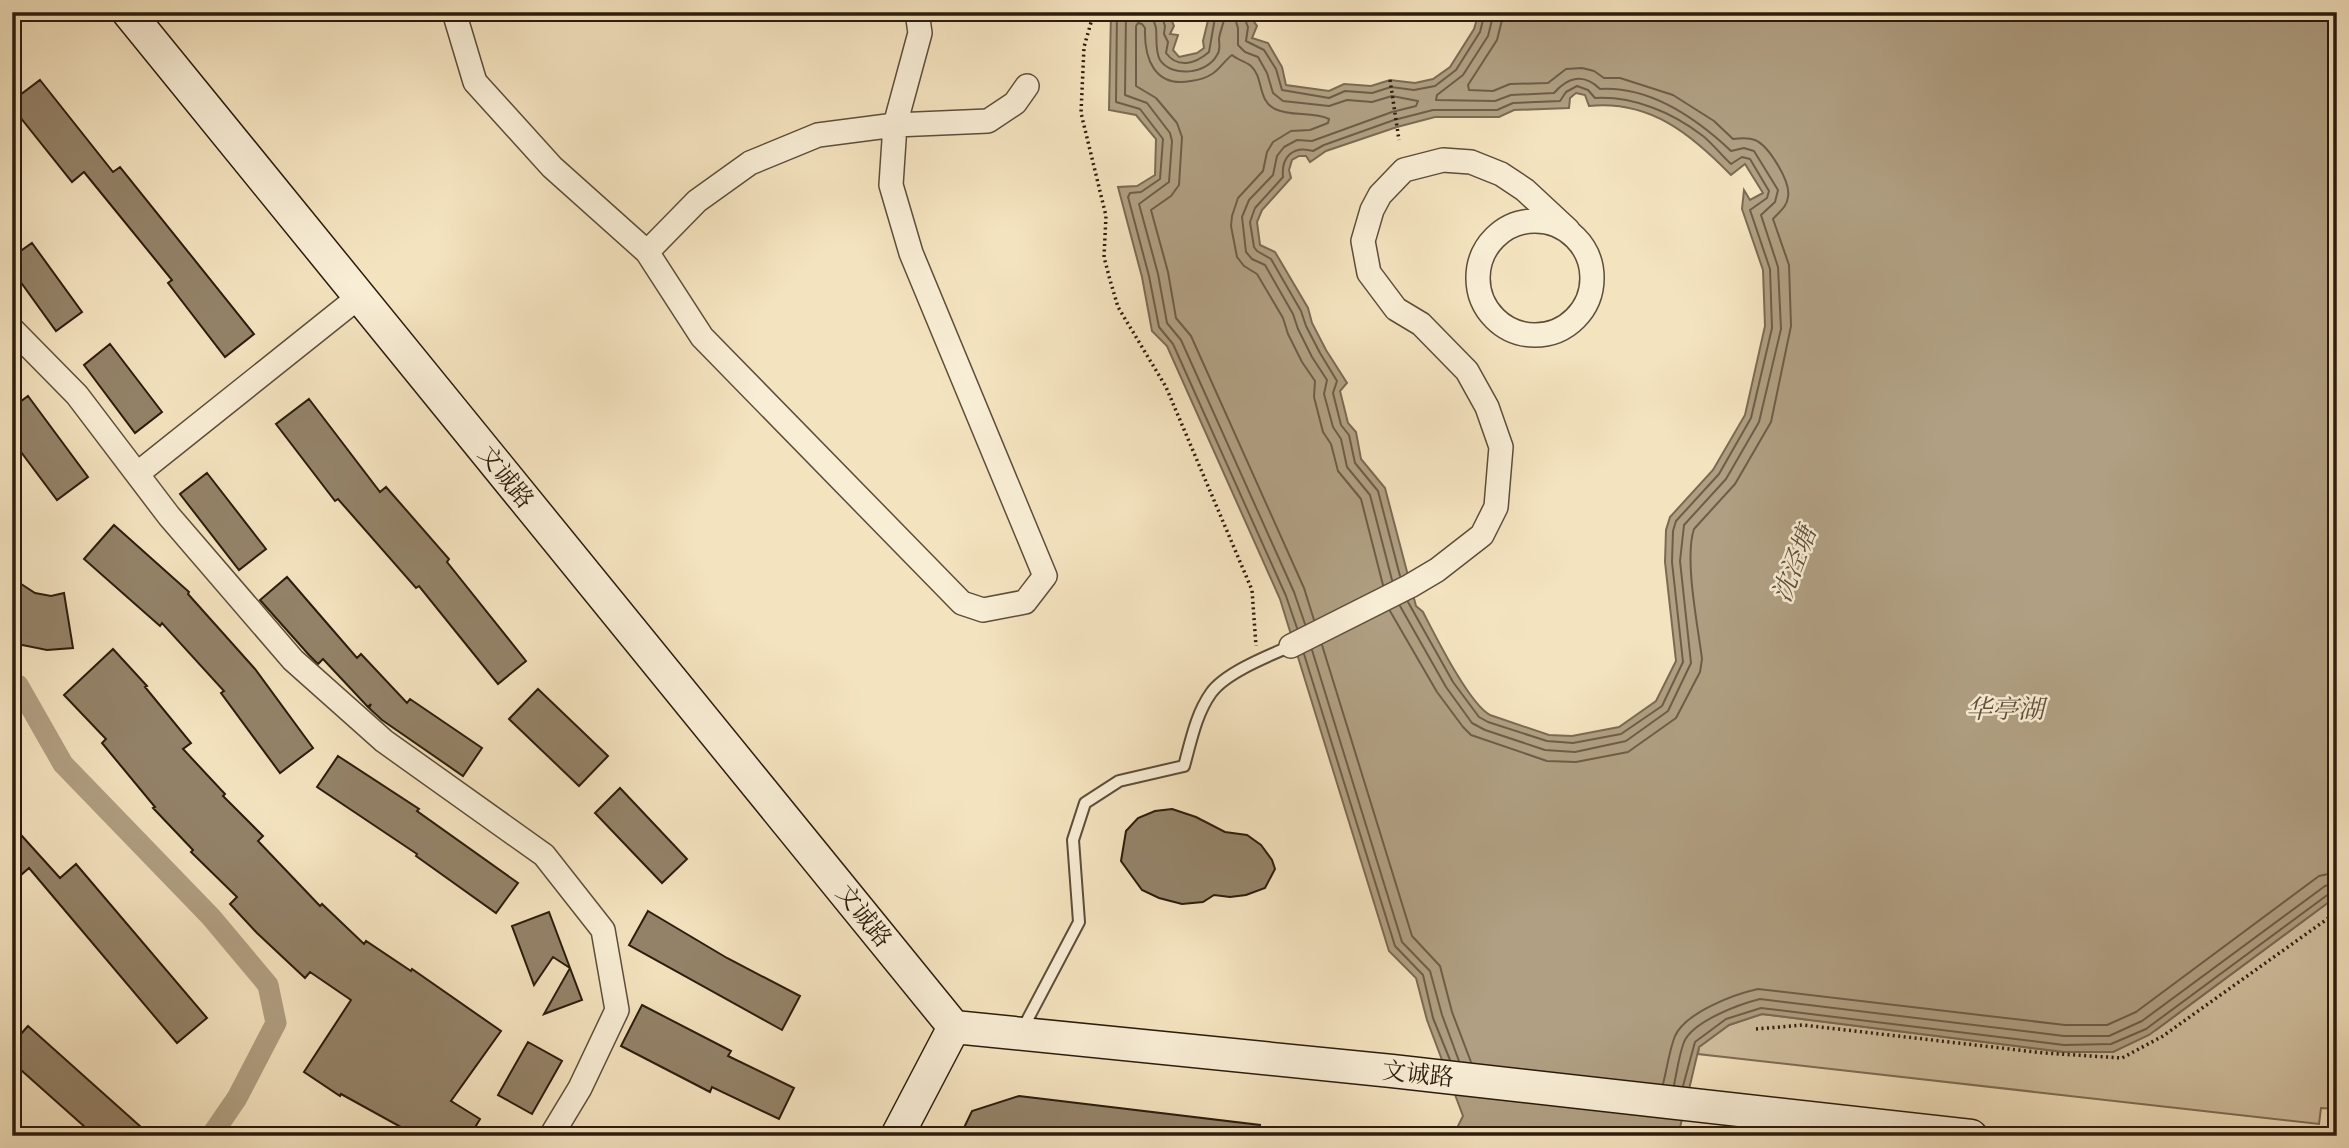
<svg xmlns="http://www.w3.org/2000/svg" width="2349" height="1148" viewBox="0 0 2349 1148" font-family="'IM FELL English','Noto Serif SC',serif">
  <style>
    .green { fill: #d2c1a1; stroke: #7e6e56; stroke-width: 2 }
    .water { fill: #b09f82; stroke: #7b6a53; stroke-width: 2; fill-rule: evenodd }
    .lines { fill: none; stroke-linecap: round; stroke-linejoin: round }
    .shore { stroke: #6e5d47; stroke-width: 2 }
    .canal { stroke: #b09f82; stroke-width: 21 }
    .building { fill: #948369; stroke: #2b1b0c; stroke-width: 2 }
    .lane-casing { stroke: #5d4d39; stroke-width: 14 }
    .street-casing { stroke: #5d4d39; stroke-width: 26 }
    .secondary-casing { stroke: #2b1b0c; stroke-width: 35 }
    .path { stroke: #2b1b0c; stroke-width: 3.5; stroke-dasharray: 2 3.5; stroke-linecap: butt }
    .lane { stroke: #f8edd5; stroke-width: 10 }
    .street { stroke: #f8edd5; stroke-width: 23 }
    .secondary { stroke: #f8edd5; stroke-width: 32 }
    .labels { text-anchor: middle; stroke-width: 5; stroke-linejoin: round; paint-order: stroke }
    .street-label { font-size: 24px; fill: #2b1b0c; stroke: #f8edd5 }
    .water-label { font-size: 26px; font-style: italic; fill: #60503b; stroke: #f8edd5 }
  </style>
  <rect width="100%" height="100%" fill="#f4e3bf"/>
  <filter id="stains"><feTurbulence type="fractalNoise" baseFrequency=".00286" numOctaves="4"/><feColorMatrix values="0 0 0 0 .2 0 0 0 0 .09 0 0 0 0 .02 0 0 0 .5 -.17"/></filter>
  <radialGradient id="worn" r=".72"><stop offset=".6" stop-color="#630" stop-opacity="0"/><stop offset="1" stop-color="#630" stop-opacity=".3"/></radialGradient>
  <!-- green -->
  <path class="green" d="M2337,896V1109L2321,1108L2319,1124L1698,1054L1699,1047L1729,1025L1762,1014L2064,1052H2113L2156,1030Z"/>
  <!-- water -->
  <path class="water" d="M1111,12H1168L1174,26L1170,34L1178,35L1173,50L1179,57L1197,53L1204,48L1203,41L1210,12H1247L1257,26L1252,38L1268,43L1282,67L1286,85L1329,91L1344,84L1371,86L1390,80L1415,83L1433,79L1450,67L1474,29L1479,12H2337V896L2149,1035L2113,1052H2064L1762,1014L1729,1025L1699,1047L1678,1136H1453L1463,1116L1427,1020L1416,978L1389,951L1280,599L1167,346L1152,331L1142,277L1118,187L1137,186L1155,175L1156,139L1136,115L1109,110ZM1576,93L1585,95L1589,106C1650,100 1691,134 1731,175L1745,164L1763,193L1750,200L1744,190L1742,209L1763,270L1765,326L1745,415L1713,470L1670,517L1666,530L1665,562L1676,661L1656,701L1619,727L1572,736L1549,735L1490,715C1469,704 1435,635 1423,612L1416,606L1385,488L1361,459L1356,432L1348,423L1340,391L1347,383L1326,350L1312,323L1308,308L1275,252L1260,245L1257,222L1262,210L1291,178L1289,170L1292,160L1299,156H1306L1310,162L1326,151L1397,127L1435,117H1499L1514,110L1569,108L1570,98Z"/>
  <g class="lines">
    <!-- shore -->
    <path class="shore" d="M1117,12L1116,102L1140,109L1163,139L1160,179L1141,192L1130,193L1128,197L1149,276L1159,327L1173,344L1286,596L1297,628
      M1126,12L1125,95L1147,103L1170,133L1172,141L1169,182L1139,204L1158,274L1167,323L1181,340L1294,592L1305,624
      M1151,12C1152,18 1155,23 1156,28C1157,38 1155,51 1160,60C1172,78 1207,74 1217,55C1221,50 1219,45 1219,39C1220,30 1225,22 1225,12
      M1160,12L1165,26L1164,34L1168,42L1166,53C1178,69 1195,64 1209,52L1216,12
      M1233,12L1238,28V45L1245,52L1258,57L1267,73L1273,93L1283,101L1329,106L1347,100L1372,102L1392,96L1418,101L1416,106L1392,112L1312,141L1297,140L1284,147L1277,156L1273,175L1249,200L1242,217L1246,252L1252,259L1265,265L1293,314L1298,329L1312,357L1327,380L1324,394L1333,427L1341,439L1347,467L1370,495L1392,580
      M1242,12L1248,27L1246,41L1264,50L1276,69L1282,90L1329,98L1345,91L1372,93L1391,87L1414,90L1435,86L1456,70L1480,32L1485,12
      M1400,576L1378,491L1355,463L1349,435L1341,425L1333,393L1337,381L1320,353L1306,326L1301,311L1271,259L1257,251L1254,247L1250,222L1255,208L1283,177C1281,157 1293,145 1313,151L1324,145L1394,120L1433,110H1497L1513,103L1560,101L1566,92L1577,86L1588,90L1595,98C1633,96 1672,112 1703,136C1713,144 1721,155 1731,164L1742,157L1750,159L1769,191L1767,198L1750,210L1770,269L1772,328L1751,418L1719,474L1676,521L1673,531L1672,562L1683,662L1662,706L1621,734L1573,743L1547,741L1488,722L1479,717L1453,682L1408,602
      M1400,606L1446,687L1472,723L1485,730L1545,750L1575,752L1626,741L1668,711L1691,663L1680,561L1684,525L1726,479L1759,422L1781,329L1778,267L1761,215L1775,202L1778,190L1754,151L1744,148L1731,151C1696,118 1651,86 1600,89C1583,72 1567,78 1554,93L1511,95L1495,101L1436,100L1437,95L1463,75L1488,36L1494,12
      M1390,611L1437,692L1463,727L1471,735L1547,761L1576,762L1628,752L1676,718L1700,672L1702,659C1698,626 1684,559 1694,529L1735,484L1771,422L1791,326L1789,265L1773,219C1779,212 1787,207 1788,197C1791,182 1769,146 1755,140C1748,137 1740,138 1733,139L1714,121L1673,95L1620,78H1604L1594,71L1582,68L1566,69L1548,83L1510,84L1493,91L1469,90L1468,85L1497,40L1504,12
      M1314,620L1304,588L1191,336L1176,318L1168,272L1151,210L1171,196L1179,185L1182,137L1177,123L1156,98L1136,86V26L1138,23L1142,24L1145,28C1144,58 1154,88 1191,81C1198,80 1206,78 1212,74C1220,69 1225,60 1232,55C1238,60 1246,62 1251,66C1264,78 1257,100 1275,109C1291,117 1313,111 1329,119L1328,123L1310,130L1291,131L1273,142L1267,152L1263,171L1238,198L1232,216L1231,226L1237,257L1244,266L1257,274L1283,318L1288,334L1302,362L1315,381L1314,397L1323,432L1331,444L1338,471L1361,499L1383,585
      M1322,645L1412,936L1440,966L1452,1012L1471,1062
      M1312,650L1402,942L1430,971L1442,1015L1459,1061
      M1304,654L1395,946L1423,975L1433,1018L1450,1060
      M1663,1084C1667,1069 1669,1051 1675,1036C1686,1012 1735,994 1758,989L2065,1025H2107L2136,1012L2319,876L2337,872
      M1674,1085C1677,1071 1679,1055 1684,1042C1693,1021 1740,1004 1760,999L2064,1036H2109L2142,1021L2325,886L2337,882
      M1683,1086L1695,1042L1726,1019L1761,1008L2064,1045L2111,1044L2146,1029L2330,893L2337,891"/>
    <!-- canal -->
    <path class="canal" d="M12,684L18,685L63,764L211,917L268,985L276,1023L237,1098L211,1136"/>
  </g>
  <!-- building -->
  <path class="building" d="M40,80L113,172L120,167L254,334L225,357L168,283L172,280L84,172L72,182L12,107V101Z
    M32,243L82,312L56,331L12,270V257Z
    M110,344L162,412L135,433L84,365Z
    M28,396L88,477L57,500L12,440V408Z
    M309,399L380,492L386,487L449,559L447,562L526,661L498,684L419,586L416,588L338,499L335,501L276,424Z
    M207,473L266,549L239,570L180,494Z
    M114,525L189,592L188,594L255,669L313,748L280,773L221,693L224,691L162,623L160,626L84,559Z
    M287,577L357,658L361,654L407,703L410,699L482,748L463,776L382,720L369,708L371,704L368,707L323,659L318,664L309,655L260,600Z
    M12,578L35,593L51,596L64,593L73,648L47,650L12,643Z
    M113,649L147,686L145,687L191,743L183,749L225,794L223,796L263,836L258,841L320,906L322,904L364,944L366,941L411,971L412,969L501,1031L451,1101L480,1119L470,1136H417L341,1094L340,1096L304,1072L351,1000L310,972L305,978L257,933L230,904L237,897L191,852L193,850L153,808L155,807L102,743L106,739L64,695Z
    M538,689L608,756L579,786L509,719Z
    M338,756L419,809L417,811L518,883L496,913L416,856L417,854L317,787Z
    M620,788L687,859L662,883L595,813Z
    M1172,809L1196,817L1225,832L1247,835L1261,845L1272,860L1275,869L1265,888L1246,895L1230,897L1214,895L1203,902L1182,904L1159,898L1142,890L1121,861L1126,831L1138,818L1155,811Z
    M12,825L60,878L76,864L207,1018L177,1043L29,868L12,883Z
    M648,911L727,958L800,996L782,1030L629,945Z
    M549,912L570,968L553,957L534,985L512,926Z
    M570,968L582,1000L544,1014Z
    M642,1005L731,1051L728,1056L794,1088L779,1119L712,1087L710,1092L621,1046Z
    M28,1026L151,1136H95L12,1062V1044Z
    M528,1042L562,1061L532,1114L498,1095Z
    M1019,1096L1260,1125L1259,1136H960L972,1111Z"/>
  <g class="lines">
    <!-- lane casing -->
    <g class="lane-casing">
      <path id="lane" d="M1022,1030L1079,922L1073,840L1085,803L1119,781L1184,766C1191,741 1196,714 1211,693C1225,673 1268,656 1291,646"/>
    </g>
    <!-- street casing -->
    <g class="street-casing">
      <path id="street" d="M454,12L475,82L552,167L647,252L702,337L962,603L983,610L1025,602L1045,576L911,253L891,185L895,125L920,33L917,12
        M1478 278a57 57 0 1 1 114 0a57 57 0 1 1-114 0Z
        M647,252L697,201L750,163L818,135L895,125L988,121L1015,103L1027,86
        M12,329L77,395L169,516L293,660L384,741L544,855L603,930L617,1010L580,1088L551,1136
        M137,474L360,296
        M1291,646L1410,586L1437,570L1482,535L1496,507L1501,447L1487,407L1467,371L1421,324L1396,309L1369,273L1363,241L1372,210L1380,195L1404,170L1443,160L1471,162L1501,174L1525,190L1568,230"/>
    </g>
    <!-- secondary casing -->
    <g class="secondary-casing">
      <path id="secondary" d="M128,12L954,1027L1392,1071L1971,1136
        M897,1136L954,1027"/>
    </g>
    <!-- path -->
    <path class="path" d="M1094,12L1084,47L1081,113L1106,216L1104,257L1110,280L1118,307L1166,387L1252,590L1256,646
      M1390,80L1399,140
      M1756,1029L1803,1025L2044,1053L2122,1058L2163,1036L2337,912"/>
    <!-- lane -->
    <use href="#lane" class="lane"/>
    <!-- street -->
    <use href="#street" class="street"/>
    <!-- secondary -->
    <use href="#secondary" class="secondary"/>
  </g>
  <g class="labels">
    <!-- street labels -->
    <g class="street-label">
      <text transform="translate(506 477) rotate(51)" y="8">文诚路</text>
      <text transform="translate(864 916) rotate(51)" y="8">文诚路</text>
      <text transform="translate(1418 1074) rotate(6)" y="8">文诚路</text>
    </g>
    <!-- water labels -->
    <g class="water-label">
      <text transform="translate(1794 564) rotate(-69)" y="9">沈泾塘</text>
      <text x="2005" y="718">华亭湖</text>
    </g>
  </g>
  <!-- margin -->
  <rect width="2349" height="1148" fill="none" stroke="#f4e3bf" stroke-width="42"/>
  <rect x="14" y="14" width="2321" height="1120" fill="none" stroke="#2b1b0c" stroke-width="3.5"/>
  <rect x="21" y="21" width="2307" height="1106" fill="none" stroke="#2b1b0c" stroke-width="2"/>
  <rect width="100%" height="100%" filter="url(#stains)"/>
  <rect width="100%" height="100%" fill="url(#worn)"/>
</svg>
